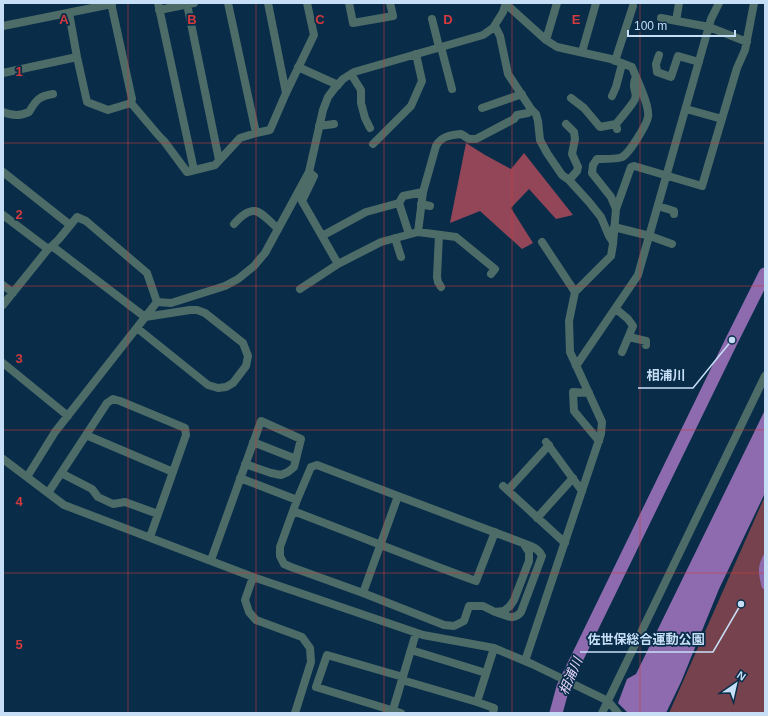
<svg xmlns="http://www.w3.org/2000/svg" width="768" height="716" viewBox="0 0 768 716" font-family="Arial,'Noto Sans JP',sans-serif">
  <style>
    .green { fill: #75424d }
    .forest { fill: #934658 }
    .water { fill: #8d6bae }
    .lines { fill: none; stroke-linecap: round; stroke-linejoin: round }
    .river { stroke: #8d6bae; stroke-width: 13 }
    .minor { stroke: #4d6c68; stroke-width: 8 }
    .grid { fill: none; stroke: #d43a3d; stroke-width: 1; stroke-opacity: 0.55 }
    .labels { text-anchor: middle; stroke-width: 3.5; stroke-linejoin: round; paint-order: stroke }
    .water-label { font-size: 13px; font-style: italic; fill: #e7d5fb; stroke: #092d49 }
    .grid-label { font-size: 13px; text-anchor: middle; font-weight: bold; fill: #d43a3d; stroke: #092d49; stroke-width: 3.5; stroke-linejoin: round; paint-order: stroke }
    .leader { fill: none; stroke: #c7dff6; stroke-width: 1.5 }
    .callout-dot { fill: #c7dff6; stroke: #092d49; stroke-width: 1.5 }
    .callout-label { font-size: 13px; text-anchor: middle; font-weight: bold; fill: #c7dff6; stroke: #092d49; stroke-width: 3.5; stroke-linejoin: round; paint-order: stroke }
  </style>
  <rect width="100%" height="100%" fill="#092d49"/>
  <!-- green -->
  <path class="green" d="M765,496V713H669Z"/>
  <!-- forest -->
  <path class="forest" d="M466,143L485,155L511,169L524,153L573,215L556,219L529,189L511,208L533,243L522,249L480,211L450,223Z"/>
  <!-- water -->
  <path class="water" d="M765,410V493L719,589L681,682L666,713H628L618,703L627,679L636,674Z
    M765,552V590L762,588C758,571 757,567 765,552Z"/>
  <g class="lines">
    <!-- river -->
    <path class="river" d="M556,713L563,687L732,340L765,274"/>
    <!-- minor -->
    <path class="minor" d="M111,3L132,99L131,103
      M158,3L194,170
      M228,3L256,133
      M268,3L286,93
      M349,3L353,23L393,16L390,3
      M187,4L219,160
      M506,4L546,40L557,47L611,59L632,67C636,78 650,105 648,117C647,124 629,154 622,157C619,159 602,159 597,159L593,165L592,173L611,197L616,209L613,244L611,256L575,292L569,321L570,352L602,422L601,434L525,661
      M159,10L194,3
      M69,13L77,57L87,102L108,110L131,103
      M661,18L709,27L747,42
      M432,19L439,47
      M676,21L679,3
      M3,26L112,4
      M495,26L500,36L508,74L531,109L536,114L538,121L540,140L547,153L562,175L569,180L589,202L601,217L609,236L613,242
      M546,40L557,3
      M441,47L452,89
      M582,52L596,3
      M659,55L656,64L657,72L671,77L678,56L699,62
      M615,61L633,6
      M298,67L338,85
      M3,73L77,57
      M351,74L361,90V103L365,118L370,128
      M612,96L616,87L622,64
      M571,98L584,108L600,127L616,124
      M131,103L159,136L164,141L187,172L215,165L240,138L256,133L270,130L286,93L314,35L307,3
      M482,108L522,94
      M686,109L722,119
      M3,112C13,116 20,116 29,112C36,100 39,96 53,94
      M566,124L574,132L575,139L572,154L578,167L577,171L569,180
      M319,126L334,124
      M617,129L616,124C620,119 633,104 635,99C638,91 630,88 636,77
      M373,144L411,106L422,81L416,54
      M3,172L70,225
      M399,203L403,196L423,192L436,146C441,136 451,135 461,134L469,139H476L514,119L517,115L528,113L531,109
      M421,204L430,206
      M658,206L674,211V214
      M616,209L631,167L634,166L702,186L737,68L745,50L754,3
      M3,215L48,249
      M234,224C254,201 260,212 278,229
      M614,227L650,236L672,244
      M418,232L423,192
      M439,235L437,277L438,282L441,287
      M322,236L366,212L399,203L409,234
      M395,238L401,257
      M542,242L575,292
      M52,246L59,239L77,217L86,221L147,273L157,302
      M338,264L381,242L418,232L456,237L495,269L491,274
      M3,285L13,293
      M300,289L338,264L302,201L314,176L309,172
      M3,305L48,249L52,246L145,317L190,310H197L205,313L243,343L248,356L246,366L233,383L226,387L218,388L208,385L137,328
      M616,309L628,319L633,326L622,352
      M629,337L646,341V345
      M3,363L68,416
      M576,366L638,275L711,19L719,3
      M589,393L573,392L574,411L599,441
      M86,435L173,472
      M253,442L296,459
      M546,442L582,491
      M3,459L64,505L253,577L423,635L494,648L532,664L604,699L608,701L618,713
      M317,465L398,496L523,543L529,552V561L514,600L510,606L504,611L495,612L483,606H469L464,621L454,626L444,625L363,593L291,567L284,564L280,556V547L297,500L311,467Z
      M61,473L92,489L98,497L113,504L125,502L158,514
      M27,477L55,432L157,302L171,303L225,286L238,279L254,266L265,253L309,172L323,110L328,97L334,89L343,79L354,72L483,35L493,28L503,12L506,3
      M240,478L297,500
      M503,486L565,543
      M508,490L549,445
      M48,493L107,403L113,399L120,401L185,428L186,435L150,537
      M293,511C354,534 415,559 476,581L495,532
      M537,518L573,478
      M211,560L261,421L301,439L294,467L288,472L281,475L271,473L245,464
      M253,577L245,600L249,612L256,620L302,637L310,648L311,662L295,713
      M363,593L398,496
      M498,613C508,616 514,621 521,612L542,556C538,548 532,546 523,543
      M411,650L486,673
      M402,680L477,702L494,648
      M477,702L494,708L493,713
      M392,713L416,633
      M401,713L316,687L327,655L403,677
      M602,713L765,376"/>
  </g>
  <!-- grid -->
  <path class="grid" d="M128,3V713M256,3V713M384,3V713M512,3V713M640,3V713M3,143H765M3,286H765M3,430H765M3,573H765"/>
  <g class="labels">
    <!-- water labels -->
    <g class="water-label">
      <text transform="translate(570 676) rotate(-67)" y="5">相浦川</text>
    </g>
  </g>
  <g class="grid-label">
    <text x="64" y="24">A</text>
    <text x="192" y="24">B</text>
    <text x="320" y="24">C</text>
    <text x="448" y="24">D</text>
    <text x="576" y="24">E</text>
    <text x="19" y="76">1</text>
    <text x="19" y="219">2</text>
    <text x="19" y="363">3</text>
    <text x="19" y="506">4</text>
    <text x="19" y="649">5</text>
  </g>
  <!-- callouts -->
  <path class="leader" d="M732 340L693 388H638M741 604L713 652H580"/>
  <g class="callout-dot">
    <circle cx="732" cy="340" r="4"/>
    <circle cx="741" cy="604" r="4"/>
  </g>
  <g class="callout-label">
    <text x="666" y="380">相浦川</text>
    <text x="646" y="644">佐世保総合運動公園</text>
  </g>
  <!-- border -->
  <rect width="768" height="716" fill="none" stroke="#c7dff6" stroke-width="8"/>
  <!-- north arrow -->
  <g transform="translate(736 684) rotate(34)" stroke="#092d49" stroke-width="3" paint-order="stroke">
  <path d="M0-3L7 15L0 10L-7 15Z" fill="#c7dff6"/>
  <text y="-6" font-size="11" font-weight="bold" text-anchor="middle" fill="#c7dff6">N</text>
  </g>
  <!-- scale -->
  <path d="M628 30v6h107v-6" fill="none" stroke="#c7dff6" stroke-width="2"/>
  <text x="634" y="30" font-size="12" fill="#c7dff6" stroke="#092d49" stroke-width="3" paint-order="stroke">100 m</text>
</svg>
